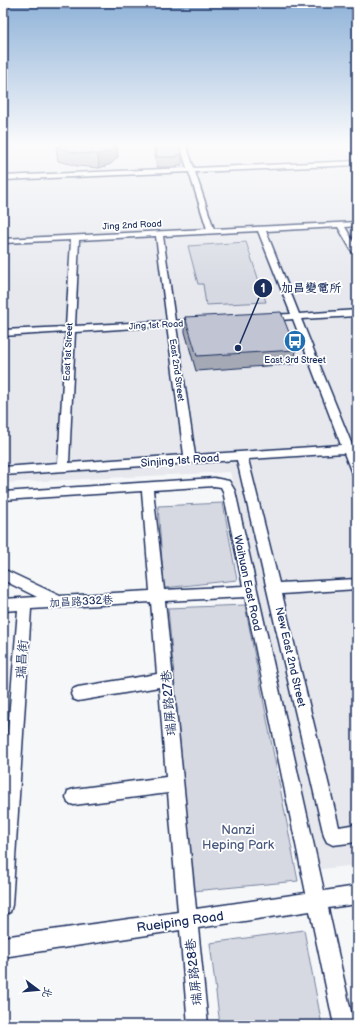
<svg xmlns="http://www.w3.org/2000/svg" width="360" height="1028" viewBox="0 0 360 1028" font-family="'Balsamiq Sans','LXGW WenKai TC',sans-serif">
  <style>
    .built { fill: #e6e8ee }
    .green { fill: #d6d9e2; stroke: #7884a0 }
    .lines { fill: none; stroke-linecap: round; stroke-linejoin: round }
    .minor-casing { stroke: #1b2f5e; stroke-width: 3 }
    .minor { fill: #fff; fill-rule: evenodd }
    .wall { fill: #a5a9b5; stroke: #1b2f5e }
    .shaded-wall { fill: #868994; stroke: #1b2f5e }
    .building { fill: #c0c4d3; stroke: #1b2f5e }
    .labels { text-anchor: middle; stroke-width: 3.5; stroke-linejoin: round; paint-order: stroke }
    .far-street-label { font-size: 9px; fill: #1b2f5e; stroke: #fff }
    .far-poi-label { font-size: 9px; fill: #1b2f5e; stroke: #fff }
    .street-label { font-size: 11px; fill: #1b2f5e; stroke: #fff }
    .near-street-label { font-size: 13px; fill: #1b2f5e; stroke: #fff }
    .near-park-label { font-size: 13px; fill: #4a5a7f; stroke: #fff }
    .leader { fill: none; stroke: #1b2f5e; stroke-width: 1.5 }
    .callout-dot { fill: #1b2f5e; stroke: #fff; stroke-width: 1.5 }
    .mark-label { font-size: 12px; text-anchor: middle; font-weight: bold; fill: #fff }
    .callout-label { font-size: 12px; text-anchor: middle; font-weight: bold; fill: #1b2f5e; stroke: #fff; stroke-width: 3.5; stroke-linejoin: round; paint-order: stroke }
  </style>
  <rect width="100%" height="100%" fill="#f6f7f9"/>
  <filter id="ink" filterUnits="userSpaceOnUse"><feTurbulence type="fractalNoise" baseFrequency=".025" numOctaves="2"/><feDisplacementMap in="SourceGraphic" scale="8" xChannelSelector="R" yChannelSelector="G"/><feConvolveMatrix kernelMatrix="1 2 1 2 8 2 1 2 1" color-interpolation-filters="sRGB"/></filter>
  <g filter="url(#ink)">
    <!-- built -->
    <path class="built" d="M3,145H357V865L321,869L230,472L3,483Z"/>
    <!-- green -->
    <path class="green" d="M246,242L266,302L206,305L203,284H198L188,246Z
      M223,503L237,580L164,588L158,506Z
      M245,605L298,881L193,891L168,608Z
      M304,930L322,1025H220L210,943Z"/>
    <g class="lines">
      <!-- minor casing -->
      <g class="minor-casing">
        <path id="minor" d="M180,145H186L194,168L357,161V165L195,172L214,229L357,222V226L345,227L357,247V255L353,253L338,227L266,231L299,314L357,310V316L301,319L352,445L357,444V452H355L357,457V475L353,474L351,471L344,453L248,459L279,583L357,579V589L282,594L339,827L357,824V842L333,845L327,842L324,836L237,460L3,475V467L58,463L66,332L3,336V330L66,327L71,240L3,243V239L207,229L189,172L3,180V176L187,168ZM258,231L291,314L268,315L264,318L268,321L293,319L341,445L195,455L176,326L200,325L204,322L200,319L175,321L163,236ZM156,236L167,321L75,326L79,240ZM167,326L184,455L69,463L75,332Z
          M214,478L229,481L235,491L324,891L357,886V904L328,908L354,1025H334L310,911L198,928L208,1025H188L180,930L3,957V937L178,912L168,793L74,805L68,803L66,797L68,791L74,789L166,777L159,687L78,701L73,699L71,694L73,689L78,687L157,674L151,602L31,609L12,905L10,912L3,914V791L18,610L3,611V599L37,597L3,580V569L60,596L150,591L142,491L3,500V492ZM214,486L221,487L223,491L243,586L164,590L153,490ZM245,597L306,893L196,909L165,601Z"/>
      </g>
      <!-- minor -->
      <use href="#minor" class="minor"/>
    </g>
    <!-- wall -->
    <path class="wall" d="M61,145H117L118,157L111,164L99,168L78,166L58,161L56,147Z
      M153,145H180L182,155V165H177V167H157Z
      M185,317L296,350L294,364L196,371L185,332Z"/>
    <!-- shaded-wall -->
    <path class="shaded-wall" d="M3,145H5V147L3,156Z
      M116,145H117L118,157L111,164L99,168L98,154Z"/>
    <!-- building -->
    <path class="building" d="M61,145H116L110,151L98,154L76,153L56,147Z
      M155,145H180L182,155H177V157H157Z
      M281,312L296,350L197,356L185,317Z"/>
  </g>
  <!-- sky -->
  <linearGradient id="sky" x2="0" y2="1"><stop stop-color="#8fb2d8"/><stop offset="0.5" stop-color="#fbfbfc"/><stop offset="1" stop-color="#fbfbfc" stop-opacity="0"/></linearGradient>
  <rect width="360" height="289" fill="url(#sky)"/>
  <!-- icons -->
  <defs>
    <g id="bus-disc" transform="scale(1.15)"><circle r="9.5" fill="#1f6fb2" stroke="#fff"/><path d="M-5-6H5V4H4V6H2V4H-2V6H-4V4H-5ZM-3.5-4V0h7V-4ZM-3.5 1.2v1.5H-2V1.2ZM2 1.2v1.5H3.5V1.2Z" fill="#fff"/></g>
  </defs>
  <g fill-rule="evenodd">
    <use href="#bus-disc" x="295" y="341"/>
  </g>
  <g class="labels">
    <!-- far-street labels -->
    <g class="far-street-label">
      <text transform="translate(132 225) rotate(-3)" y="3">Jing 2nd Road</text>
      <text transform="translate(156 325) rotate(-3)" y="3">Jing 1st Road</text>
      <text transform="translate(68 352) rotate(-87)" y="3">East 1st Street</text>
      <text transform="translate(177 370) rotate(82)" y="3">East 2nd Street</text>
    </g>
    <!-- far-poi labels -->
    <g class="far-poi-label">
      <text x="295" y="363">East 3rd Street</text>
    </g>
    <!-- street labels -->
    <g class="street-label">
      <text transform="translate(180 460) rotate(-4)" y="4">Sinjing 1st Road</text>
      <text transform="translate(248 583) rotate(78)" y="4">Waihuan East Road</text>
      <text transform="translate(81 601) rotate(-3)" y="4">加昌路332巷</text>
      <text transform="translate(291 657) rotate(77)" y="4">New East 2nd Street</text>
    </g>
    <!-- near-street labels -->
    <g class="near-street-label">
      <text transform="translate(21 659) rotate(-86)" y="5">瑞昌街</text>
      <text transform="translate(168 703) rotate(-95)" y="5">瑞屏路27巷</text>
      <text transform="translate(180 921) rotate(-8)" y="5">Rueiping Road</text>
      <text transform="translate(193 972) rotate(-96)" y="5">瑞屏路28巷</text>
    </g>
    <!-- near-park labels -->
    <g class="near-park-label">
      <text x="238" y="834">Nanzi<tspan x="238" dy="15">Heping Park</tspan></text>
    </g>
  </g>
  <!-- callouts -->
  <path class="leader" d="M238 348L263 288"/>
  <g class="callout-dot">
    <circle cx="238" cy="348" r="4"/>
    <circle cx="263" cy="288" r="10"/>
  </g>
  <g class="mark-label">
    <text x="263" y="292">1</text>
  </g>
  <g class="callout-label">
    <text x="311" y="292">加昌變電所</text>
  </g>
  <!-- margin -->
  <rect width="360" height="1028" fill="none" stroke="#fff" stroke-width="16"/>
  <rect x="8" y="8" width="344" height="1012" fill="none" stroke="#1b2f5e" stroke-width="1.5" filter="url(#ink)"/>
  <!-- north arrow -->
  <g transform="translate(38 990) rotate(106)" stroke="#ffffff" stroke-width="3" paint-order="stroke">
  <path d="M0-3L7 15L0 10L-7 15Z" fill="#1b2f5e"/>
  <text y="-6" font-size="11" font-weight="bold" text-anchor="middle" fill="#1b2f5e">北</text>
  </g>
</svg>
